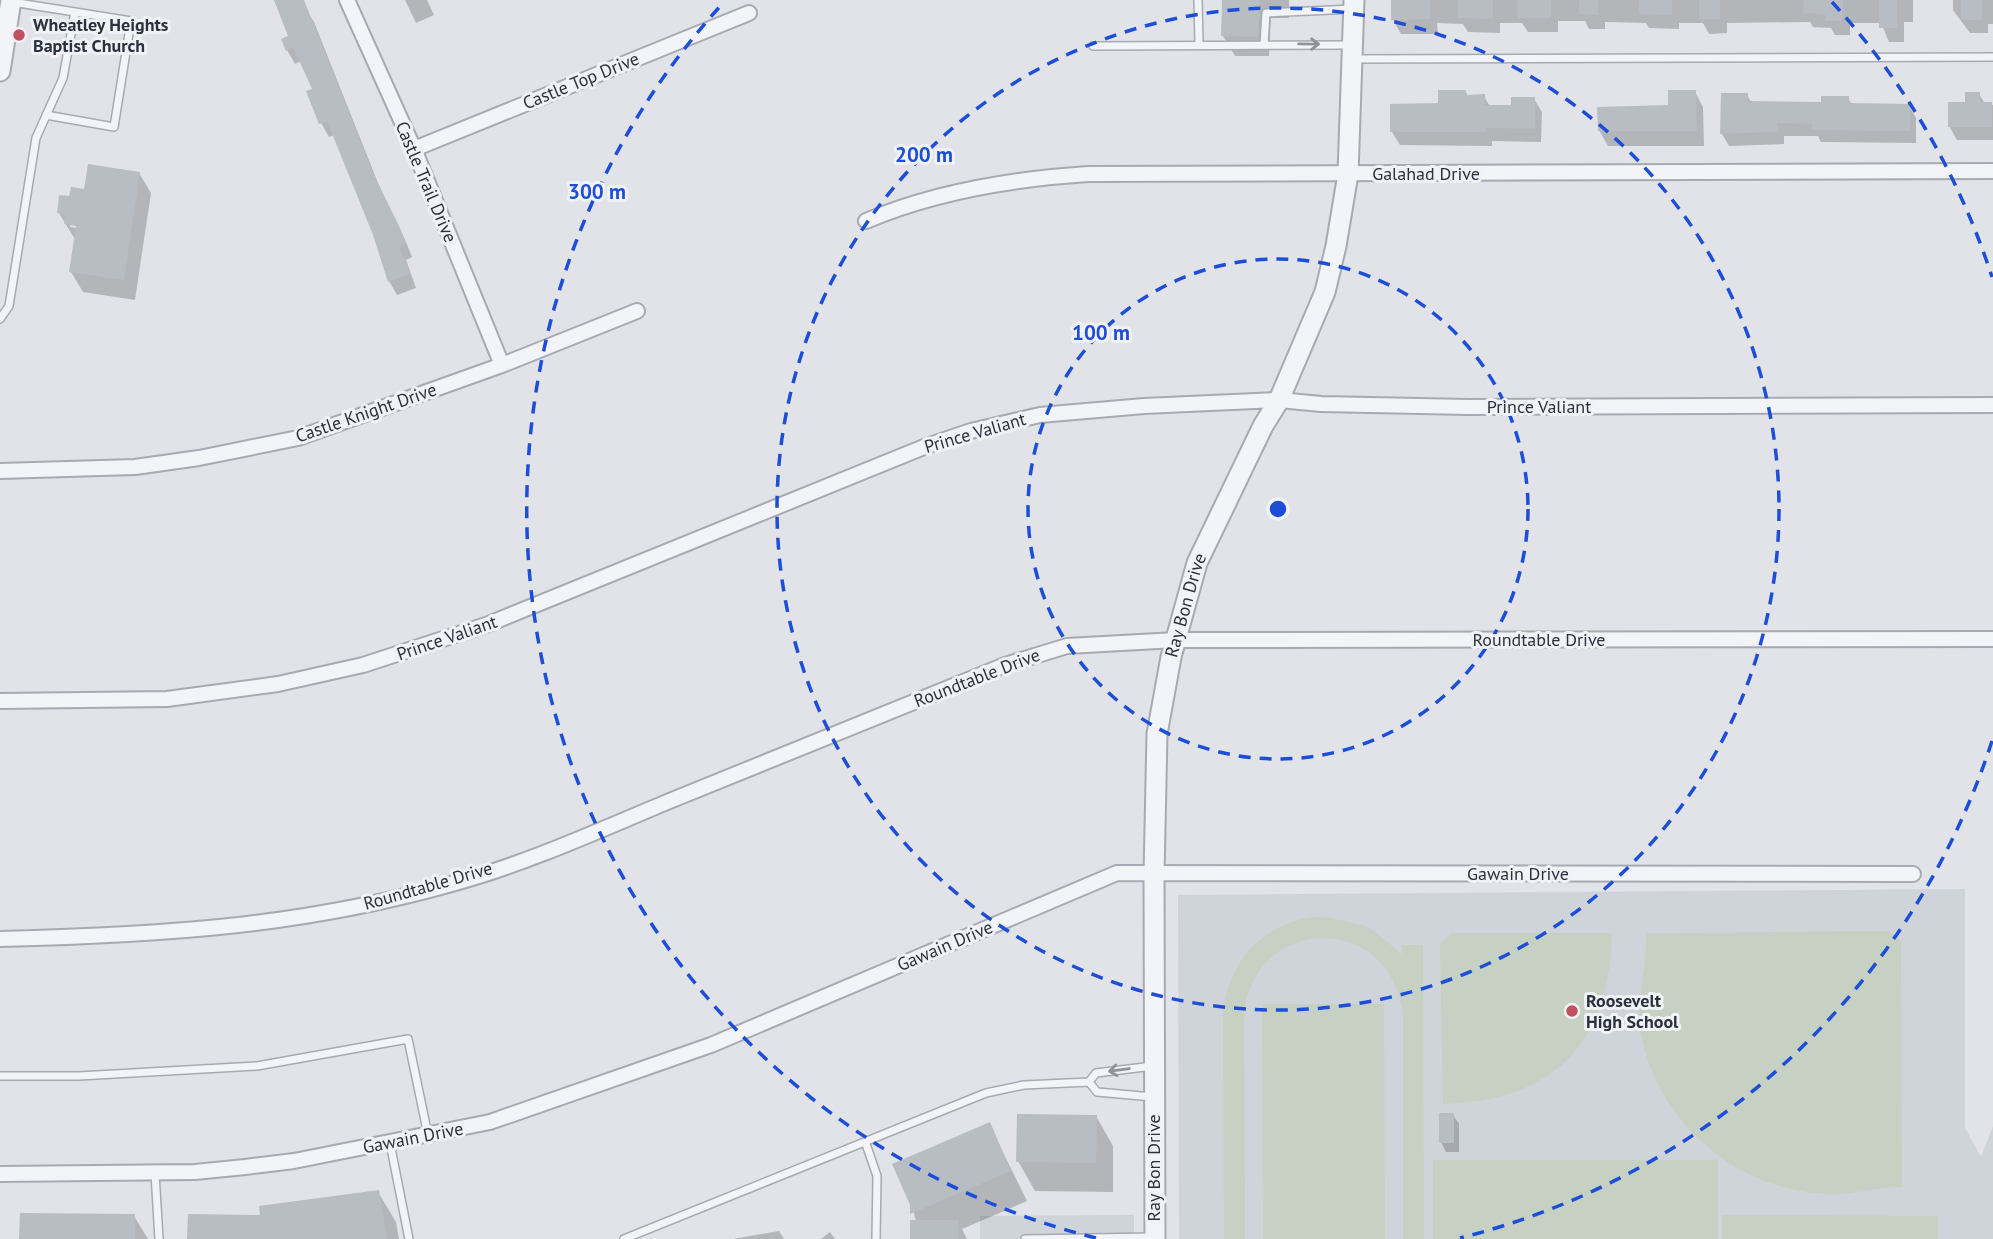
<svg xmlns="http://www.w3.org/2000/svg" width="1993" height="1239" viewBox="0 0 1993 1239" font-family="'PT Sans',sans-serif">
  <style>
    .built { fill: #cfd3da }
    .green { fill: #c6d1c3 }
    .shadow { fill: #0003; fill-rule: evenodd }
    .building { fill: #b8bdc4 }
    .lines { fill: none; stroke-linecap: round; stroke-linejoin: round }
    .service-casing { stroke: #a7aab2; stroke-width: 10 }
    .minor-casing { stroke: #a7aab2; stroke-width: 18 }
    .tertiary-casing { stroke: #a7aab2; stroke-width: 23 }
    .service { stroke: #f3f4f7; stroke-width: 7 }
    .minor { stroke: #f3f4f7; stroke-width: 14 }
    .tertiary { stroke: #f3f4f7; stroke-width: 19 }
    .oneway { stroke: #8f929a }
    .ring { fill: none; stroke: #1d4ed8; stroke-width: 3.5; stroke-dasharray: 12 9 }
    .poi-dot { fill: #c25160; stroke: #f0f2f6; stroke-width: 2.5 }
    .labels { text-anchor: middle; stroke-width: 6; stroke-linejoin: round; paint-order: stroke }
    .poi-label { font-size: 18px; font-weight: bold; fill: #2b313e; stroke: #f0f2f6; text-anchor: start }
    .street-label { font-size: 18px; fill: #2b313e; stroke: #f0f2f6 }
    .centre { fill: #1d4ed8; stroke: #f0f2f6; stroke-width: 3.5 }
    .ring-label { font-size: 21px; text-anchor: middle; font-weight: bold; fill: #1d4ed8; stroke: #f0f2f6; stroke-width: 6; stroke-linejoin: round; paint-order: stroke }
  </style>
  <rect width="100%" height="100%" fill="#e1e3e8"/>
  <!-- built -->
  <path class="built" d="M1965,889V1128L1981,1157L1993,1126V1239H1179L1178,895Z
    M1134,1215V1239H980V1216Z"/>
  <!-- green -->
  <path class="green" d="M1323,916L1369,927L1402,954V945H1423L1424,1239H1403V1016C1393,912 1253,912 1244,1016L1245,1239H1224L1223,1016C1227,959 1266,920 1323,916Z
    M1889,931L1901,941L1902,1187C1879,1187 1857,1194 1833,1194C1743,1194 1661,1127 1642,1039C1634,1003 1648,968 1646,933Z
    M1452,933H1612C1609,1043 1555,1101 1443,1104L1440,944Z
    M1262,1004H1384L1385,1239H1263Z
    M1433,1160H1718V1239H1433Z
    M1722,1215L1938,1216V1239H1722Z"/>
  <!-- shadow -->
  <path class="shadow" d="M274,0H300L314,22L380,188L406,242L412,257L406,260L416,288L397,295L389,281L375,235L334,135L329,137L321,123L308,92L314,90L301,61L295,64L287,50L290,37Z
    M405,0H427L434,15L416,23Z
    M1224,0H1289V18H1271L1269,56H1235L1223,36Z
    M1393,0H1913V22H1904V42H1889L1881,23H1850V35H1835L1831,28L1813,27L1810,22L1727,23V33L1709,34L1703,23H1679V29L1649,28L1646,23L1605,22V29H1589L1585,21H1558V32H1528L1522,23H1500V33L1468,32L1463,24L1437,23L1438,34H1401L1393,20Z
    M1953,0H1993V24H1988V33H1970L1953,10Z
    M1465,91L1468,96H1484L1490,107H1513L1534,99L1542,112L1541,142L1492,141V146L1400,145L1392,132Z
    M1695,92L1703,107L1704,146H1608L1599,130L1670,107Z
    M1979,94L1985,104L1993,105V140H1957L1949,126L1967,103Z
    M1747,95L1751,102L1823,103L1848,98L1852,105L1909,106L1916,118V143L1821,142L1818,136H1784V144L1729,146L1722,134Z
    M139,173L151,193L135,300L83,292L71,272L76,241L59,213L71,198ZM70,223L84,229L70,227Z
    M1453,1115L1459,1124V1152H1446L1441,1142Z
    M1096,1116L1113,1146V1192L1035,1191L1018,1161Z
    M989,1124L1027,1201L962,1229L967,1239H912L916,1222L912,1205Z
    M378,1192L396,1222L399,1239H189L262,1217Z
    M134,1216L148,1239H21Z
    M779,1231L784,1239H733Z
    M830,1232L835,1239H821Z"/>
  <!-- building -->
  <path class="building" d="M274,0H304L373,173L399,226L406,243L399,246L410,274L388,282L373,235L327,121L319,124L306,91L312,89L293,47L286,51L281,39L288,36Z
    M1222,0H1260L1258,37L1221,36Z
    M1391,0H1430V19L1391,20Z
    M1458,0H1493V19L1458,18Z
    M1517,0H1551V18H1518Z
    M1579,0H1598V15L1579,14Z
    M1639,0H1672V15L1639,14Z
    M1699,0H1720V19H1699Z
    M1804,0H1843L1842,21H1825V14L1803,13Z
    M1879,0H1897V28H1879Z
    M1961,0H1982V20H1961Z
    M1438,90H1466V95L1485,94V105H1511V97H1535V129L1485,128V132H1390V104L1438,103Z
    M1668,90H1696L1697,131H1598L1597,107L1668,105Z
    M1965,92H1980V102H1992V127H1948V102H1965Z
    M1721,93H1748V101L1821,102V96H1849V103L1910,104V131L1812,130V124L1778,123V132L1720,134Z
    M88,164L140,172L124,280L69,272L76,226L64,224L65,215L57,213L59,195L69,196L71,187L84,189Z
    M1439,1113H1454V1143H1439Z
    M1017,1114L1097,1115L1096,1163L1016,1162Z
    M990,1122L1011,1171L910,1214V1205L892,1164Z
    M379,1190L387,1239H187L188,1214L260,1215L259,1206Z
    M20,1213L135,1214V1239H19Z
    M910,1220H959L958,1239H910Z"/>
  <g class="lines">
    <!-- service casing -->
    <g class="service-casing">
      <path id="service" d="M1198,0L1199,43
        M1264,44L1266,13L1353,9
        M1093,46L1352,45
        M1353,59L1993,57
        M46,115L114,127L131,21L75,12
        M0,319L9,306L36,138L63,78L75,12L12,2
        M0,1076H79L257,1066L408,1039L428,1135
        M1089,1082L1096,1073L1153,1066
        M390,1143L409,1239
        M866,1144L877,1176L876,1239
        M155,1173L159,1239
        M624,1239L986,1093L1024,1085L1089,1082L1097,1092L1153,1097
        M1025,1239L1154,1237"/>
    </g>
    <!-- minor casing -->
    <g class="minor-casing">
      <path id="minor" d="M347,0L414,149L502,365
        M414,149L749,13
        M866,221C936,191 1012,179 1088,174L1993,171
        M0,471L135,467L199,458L298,438L502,365L637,311
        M0,701L167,699L278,684L363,665L486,625L924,447L971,431L1040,415L1144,406L1279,400L1321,404L1468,407L1993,405
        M0,939C158,935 301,927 455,883C528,863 602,829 672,800C783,755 894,710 1005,665L1067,646L1176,640L1993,639
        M0,1174L195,1172L245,1167L294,1161L490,1122L711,1045L1117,873L1913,874"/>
    </g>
    <!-- tertiary casing -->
    <g class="tertiary-casing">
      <g id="tertiary">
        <path d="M0,71L11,0"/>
        <path id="s1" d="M1155,1239L1154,875L1157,734L1171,657L1197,563L1263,426L1279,400L1325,292L1336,246L1348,174L1354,0"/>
      </g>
    </g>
    <!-- service -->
    <use href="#service" class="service"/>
    <!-- minor -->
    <use href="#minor" class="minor"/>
    <!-- tertiary -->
    <use href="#tertiary" class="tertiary"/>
  </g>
  <!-- one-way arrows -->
  <defs><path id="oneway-shaft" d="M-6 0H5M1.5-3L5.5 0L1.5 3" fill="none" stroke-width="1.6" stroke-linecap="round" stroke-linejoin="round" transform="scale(1.75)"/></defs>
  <g class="oneway">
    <use href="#oneway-shaft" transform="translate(1309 44) rotate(1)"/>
    <use href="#oneway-shaft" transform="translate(1119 1070) rotate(173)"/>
  </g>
  <!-- distance rings -->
  <g class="ring">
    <circle cx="1278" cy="509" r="250"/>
    <circle cx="1278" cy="509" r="501"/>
    <path d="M1992 741A751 751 0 0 1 1460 1238M1096 1238A751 751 0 0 1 724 2M1832 2A751 751 0 0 1 1992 277"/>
  </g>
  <!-- markers -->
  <g class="poi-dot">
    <circle cx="19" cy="35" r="7"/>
    <circle cx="1572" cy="1011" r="7"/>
  </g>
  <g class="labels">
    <!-- poi labels -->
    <g class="poi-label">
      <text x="33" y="31">Wheatley Heights<tspan x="33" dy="21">Baptist Church</tspan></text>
      <text x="1586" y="1007">Roosevelt<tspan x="1586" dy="21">High School</tspan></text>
    </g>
    <!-- street labels -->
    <g class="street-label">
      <text transform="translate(581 81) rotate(-22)" y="6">Castle Top Drive</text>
      <text x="1426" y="180">Galahad Drive</text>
      <text transform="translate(426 182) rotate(67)" y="6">Castle Trail Drive</text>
      <text x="1539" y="413">Prince Valiant</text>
      <text transform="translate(366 413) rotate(-19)" y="6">Castle Knight Drive</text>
      <text transform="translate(975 433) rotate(-16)" y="6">Prince Valiant</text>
      <text dy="6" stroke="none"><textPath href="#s1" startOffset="637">Ray Bon Drive</textPath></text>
      <text transform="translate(447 638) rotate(-19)" y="6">Prince Valiant</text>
      <text x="1539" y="646">Roundtable Drive</text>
      <text transform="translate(977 678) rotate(-21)" y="6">Roundtable Drive</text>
      <text x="1518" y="880">Gawain Drive</text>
      <text transform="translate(428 886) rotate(-16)" y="6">Roundtable Drive</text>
      <text transform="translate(945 946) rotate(-23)" y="6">Gawain Drive</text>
      <text transform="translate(413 1138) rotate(-11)" y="6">Gawain Drive</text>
      <text transform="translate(1154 1168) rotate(-90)" y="6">Ray Bon Drive</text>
    </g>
  </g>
  <circle cx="1278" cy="509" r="10" class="centre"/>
  <g class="ring-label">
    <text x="924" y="162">200 m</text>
    <text x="597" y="199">300 m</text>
    <text x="1101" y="340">100 m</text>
  </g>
</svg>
